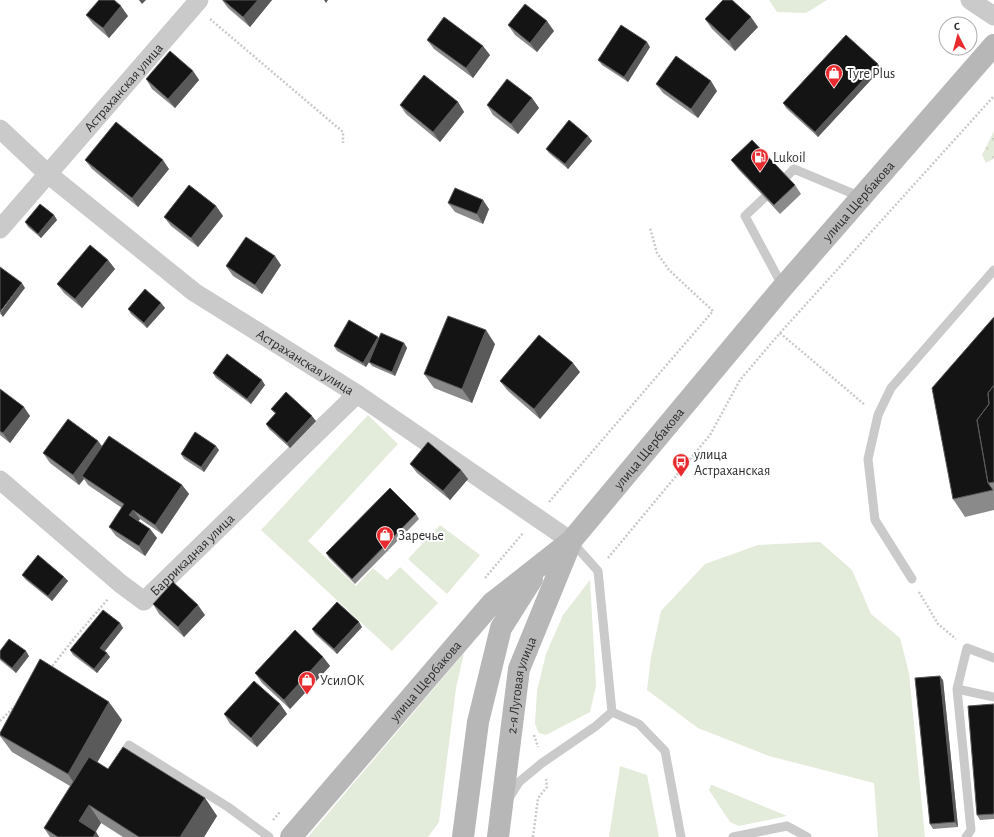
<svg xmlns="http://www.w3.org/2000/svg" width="994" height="837" viewBox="0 0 994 837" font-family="'Alegreya Sans',sans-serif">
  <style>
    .green { fill: #e3ebda }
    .forest { fill: url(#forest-crowns) }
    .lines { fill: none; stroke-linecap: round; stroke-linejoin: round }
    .path { stroke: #cacaca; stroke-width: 2.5; stroke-dasharray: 2 2; stroke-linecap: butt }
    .lane { stroke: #cacaca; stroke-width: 9 }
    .street { stroke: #cacaca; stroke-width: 19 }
    .secondary { stroke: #b7b7b7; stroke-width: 22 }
    .wall { fill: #8a8a8a }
    .shaded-wall { fill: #5a5a5a }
    .building { fill: #141414; stroke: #5a5a5a }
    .labels { text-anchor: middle; stroke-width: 4; stroke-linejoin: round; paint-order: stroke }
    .poi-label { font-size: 14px; fill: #2d2d2d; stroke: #fff; text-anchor: start }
    .street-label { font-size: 14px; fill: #2d2d2d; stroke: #fff }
  </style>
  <defs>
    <pattern id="forest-crowns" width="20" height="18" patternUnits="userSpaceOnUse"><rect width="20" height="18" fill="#e3ebda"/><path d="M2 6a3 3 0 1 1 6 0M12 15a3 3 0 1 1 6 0" fill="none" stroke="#c3cabb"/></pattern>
  </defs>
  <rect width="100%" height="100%" fill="#fff"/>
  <!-- green -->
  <path class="green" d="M769,0H827L806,13L777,12Z
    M368,415L398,444L308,541L356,586L373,568L387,580L400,567L438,603L392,651L261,530Z
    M440,525L480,555L447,594L408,559Z
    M820,542L852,570L871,614L900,638L909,673L925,837H878L874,783L769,756L698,728L647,690L651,657L661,611L705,564L758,545Z
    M590,580L596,686L590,712L546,735L539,733L535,724L537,691L546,654L563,615Z
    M464,653L456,688L439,822L428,837H308Z
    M620,766L647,775L659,837H609Z
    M711,785H712L787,816L739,826L730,822L709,790Z"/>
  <!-- forest -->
  <path class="forest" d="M994,131V158L986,163L982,155Z"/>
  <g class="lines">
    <!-- path -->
    <path class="path" d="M210,19L343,132V143
      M780,333L865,405
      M549,502L713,311L669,270L657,253L650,228
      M608,558L710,435L740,380L780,333L994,96
      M485,578L523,533
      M919,592L938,624L956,639
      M50,669L72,641L108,599
      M0,721L15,706
      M534,735L538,747
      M273,820L280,812
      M533,837L538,798L547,787L546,779"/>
    <!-- lane -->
    <path class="lane" d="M786,177L794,169L861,197
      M765,197L745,216L783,287
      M572,542L598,571L612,712
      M912,579L875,520L868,459L878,415L891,388L994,270
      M957,689L994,697
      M612,712L639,724L665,751L681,837
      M121,758L129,745L228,807L269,837
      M509,798L519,782L542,763L596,726L612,712
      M733,837L787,826L807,837
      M966,837L971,830L957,689L967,648L994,658"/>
    <!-- street -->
    <g class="street">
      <path d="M970,0L994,16"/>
      <path id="s1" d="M0,129L48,174L194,292L357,394L571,541"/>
      <path id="s2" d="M0,229L199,0"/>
      <path id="s3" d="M0,480L121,584L144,601L357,394"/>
    </g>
    <!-- secondary -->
    <g class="secondary">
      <path id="s4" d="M291,837L492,603L571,541L783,287L994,45"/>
      <path d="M463,837L478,722L501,628L532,579"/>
      <path id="s5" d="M498,837L519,669L571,542"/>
    </g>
  </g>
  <!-- wall -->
  <path class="wall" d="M222,0H272L250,27L228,8Z
    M86,15L128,16L109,38L93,24Z
    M705,19L758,27L735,51L712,29Z
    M508,25L554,31L537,52L515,35Z
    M427,40L490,55L473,78L434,49Z
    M650,47L628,82L602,65L598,60Z
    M881,69L818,137L786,108L783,103Z
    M193,71L199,80L175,108L152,89L146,79Z
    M656,84L717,91L698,118L663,93Z
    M532,98L539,108L518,134L493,115L487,105Z
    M458,102L464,112L440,142L406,114L400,105Z
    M588,136L592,141L568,169L549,153L546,149Z
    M85,160L169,169L138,207L92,169Z
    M731,160L795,185L801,194L780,214L738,169Z
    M448,203L489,209L483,224L455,212Z
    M216,206L223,216L198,247L171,226L164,217Z
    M54,215L57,220L41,238L28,227L25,222Z
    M108,260L115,269L82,308L64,293L57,284Z
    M281,265L262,294L233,276L226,266Z
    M161,303L165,308L147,328L131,314L128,309Z
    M994,317V510L965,517L953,499Z
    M378,337L379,339L404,343L407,348L395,376L372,366L369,362L366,367L337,351L334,346Z
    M495,344L472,403L434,388L424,374Z
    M580,372L540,419L507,390L500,381Z
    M213,373L265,385L251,404L216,378Z
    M0,389L30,416L10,443L0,435Z
    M271,409L316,421L290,448L269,429L266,424L275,414Z
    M98,441L102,446L182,485L189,494L162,534L140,519L138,521L150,529L157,538L145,556L116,536L109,527L122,508L88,485L84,479L79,485L50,463L43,453Z
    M219,450L204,472L184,459L181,454Z
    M410,464L461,470L468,479L450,500L417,473Z
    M416,514L419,519L355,584L329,558L326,553Z
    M22,575L64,577L68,581L52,601L26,580Z
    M153,604L205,615L184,637L159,614Z
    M120,623L123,628L105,651L110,657L97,673L73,655L70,650Z
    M362,627L337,654L315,634L312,629Z
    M0,651L29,656L16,673L0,660Z
    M323,657L330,666L290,709L262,683L255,673Z
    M943,680L958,827L933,829L930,824Z
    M280,704L287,714L257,747L230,724L224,714Z
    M994,704V819L980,820L977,815Z
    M122,720L97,762L108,769L205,798L217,816L204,837H123L101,823L96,832L99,837H50L44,828L70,786L12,752L0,736V733Z"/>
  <!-- shaded-wall -->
  <path class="shaded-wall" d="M139,0H146L142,4Z
    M258,0H272L250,27L243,17Z
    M324,0H328L326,3Z
    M121,6L128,16L109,38L103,28Z
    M751,17L758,27L735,51L729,41Z
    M547,21L554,31L537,52L530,43Z
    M647,42L650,47L628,82L624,77Z
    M483,46L490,55L473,78L466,68Z
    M878,64L881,69L818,137L815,132Z
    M193,71L199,80L175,108L168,99Z
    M711,81L717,91L698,118L691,109Z
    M532,98L539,108L518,134L511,124Z
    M458,102L464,112L440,142L433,132Z
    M588,136L592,141L568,169L565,164Z
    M163,160L169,169L138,207L132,198Z
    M483,200L489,209L483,224L477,214Z
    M216,206L223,216L198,247L191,238Z
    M54,215L57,220L41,238L38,234Z
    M275,256L281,265L262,294L255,285Z
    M108,260L115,269L82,308L75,299Z
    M22,283L25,288L3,317L0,313Z
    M161,303L165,308L147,328L144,323Z
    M486,330L495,344L472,403L462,389Z
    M378,337L381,342L366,367L363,363Z
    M404,343L407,348L395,376L392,372Z
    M573,363L580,372L540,419L534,409Z
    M262,380L265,385L251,404L247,399Z
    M24,407L30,416L10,443L3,433Z
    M312,416L316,421L290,448L287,443Z
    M98,441L105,451L82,476L84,479L79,485L73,475Z
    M216,446L219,450L204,472L201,467Z
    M461,470L468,479L450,500L443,491Z
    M182,485L189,494L162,534L155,525Z
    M133,510L140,519L136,525L129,515Z
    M150,529L157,538L145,556L139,546Z
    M64,577L68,581L52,601L48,596Z
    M198,605L205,615L184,637L178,627Z
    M359,622L362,627L337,654L334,649Z
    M120,623L123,628L104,652L100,648Z
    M26,651L29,656L16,673L12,668Z
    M107,653L110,657L97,673L94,669Z
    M323,657L330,666L290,709L284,700Z
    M940,676L943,680L958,827L955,822Z
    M109,702L122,720L80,792L68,774Z
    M280,704L287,714L257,747L251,738Z
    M205,798L217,816L204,837H180Z
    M89,805L101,823L92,837L79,821Z
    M96,832L99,837H93Z"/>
  <!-- building -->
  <path class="building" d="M99,0H114L121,6L103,28L86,15Z
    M223,0H258L243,17Z
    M723,0H732L751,17L729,41L705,19Z
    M525,4L547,21L530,43L508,25Z
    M444,17L483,46L466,68L427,40Z
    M621,25L647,42L624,77L598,60Z
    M846,35L878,64L815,132L783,103Z
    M170,51L193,71L168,99L146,79Z
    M676,56L711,81L691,109L656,84Z
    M424,75L458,102L433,132L400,105Z
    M507,79L532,98L511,124L487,105Z
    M569,120L588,136L565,164L546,149Z
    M116,122L163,160L132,198L85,160Z
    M752,140L795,185L774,205L731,160Z
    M189,185L216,206L191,238L164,217Z
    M455,188L483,200L477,214L448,203Z
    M40,204L54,215L38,234L25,222Z
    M246,237L275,256L255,285L226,266Z
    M90,245L108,260L75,299L57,284Z
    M0,267L22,283L0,312Z
    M145,289L161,303L144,323L128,309Z
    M448,316L486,330L462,389L424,374Z
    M994,317V385L988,393L989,404L977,420L988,483L993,490L953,499L932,388Z
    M349,320L378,337L363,363L334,346Z
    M381,333L404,343L392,372L369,362Z
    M539,335L573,363L534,409L500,381Z
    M227,354L262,380L247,399L213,373Z
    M994,385V482L988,483L977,420L989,404L988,393Z
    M0,389L24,407L3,433L0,431Z
    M286,392L312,416L287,443L266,424L276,413L271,409Z
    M68,419L98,441L73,475L43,453Z
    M195,432L216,446L201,467L181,454Z
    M109,436L182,485L155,525L133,510L129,515L150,529L139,546L109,527L124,504L82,476Z
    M428,442L461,470L443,491L410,464Z
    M390,488L416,514L352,579L326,553Z
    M38,555L64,577L48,596L22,575Z
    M173,582L198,605L178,627L153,604Z
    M337,602L359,622L334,649L312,629Z
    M103,610L120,623L100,648L107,653L94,669L70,650Z
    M295,630L323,657L284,700L255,673Z
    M9,639L26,651L12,668L0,658V651Z
    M40,659L109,702L68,774L0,735V733Z
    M940,676L955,822L930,824L915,678Z
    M254,681L280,704L251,738L224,714Z
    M994,704V814L977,815L968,706Z
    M123,747L205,798L180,837H139L89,805L79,821L96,832L93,837H58L44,828L89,757L108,769Z"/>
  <!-- icons -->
  <defs>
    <g id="shop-pin" transform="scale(0.9)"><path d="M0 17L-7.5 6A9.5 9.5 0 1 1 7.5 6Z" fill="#e92b2f" stroke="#fff"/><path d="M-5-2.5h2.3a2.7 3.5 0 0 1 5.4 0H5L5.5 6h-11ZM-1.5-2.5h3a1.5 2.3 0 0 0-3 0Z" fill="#fff"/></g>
    <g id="fuel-pin" transform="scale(0.9)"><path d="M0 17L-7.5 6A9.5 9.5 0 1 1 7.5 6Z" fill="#e92b2f" stroke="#fff"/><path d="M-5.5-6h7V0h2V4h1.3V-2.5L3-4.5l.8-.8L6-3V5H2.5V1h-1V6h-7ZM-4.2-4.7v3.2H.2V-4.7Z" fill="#fff"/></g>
    <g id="bus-pin" transform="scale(0.9)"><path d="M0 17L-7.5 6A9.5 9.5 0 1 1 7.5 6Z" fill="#e92b2f" stroke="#fff"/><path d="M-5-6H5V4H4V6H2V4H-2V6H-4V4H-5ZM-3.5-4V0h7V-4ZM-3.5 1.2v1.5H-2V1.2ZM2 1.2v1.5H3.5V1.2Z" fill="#fff"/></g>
  </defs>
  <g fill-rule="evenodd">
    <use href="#shop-pin" x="834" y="73"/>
    <use href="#fuel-pin" x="760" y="157"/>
    <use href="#bus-pin" x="681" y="462"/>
    <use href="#shop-pin" x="385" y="535"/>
    <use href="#shop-pin" x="307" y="680"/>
  </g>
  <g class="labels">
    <!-- poi labels -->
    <g class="poi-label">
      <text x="847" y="78">Tyre Plus</text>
      <text x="773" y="162">Lukoil</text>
      <text x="694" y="459">улица<tspan x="694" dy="16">Астраханская</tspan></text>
      <text x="398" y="540">Заречье</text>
      <text x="320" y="685">УсилОК</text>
    </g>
    <!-- street labels -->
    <g class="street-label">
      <text dy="5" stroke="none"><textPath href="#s2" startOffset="188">Астраханская улица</textPath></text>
      <text dy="5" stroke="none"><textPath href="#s4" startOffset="854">улица Щербакова</textPath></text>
      <text dy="5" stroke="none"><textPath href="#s1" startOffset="385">Астраханская улица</textPath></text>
      <text dy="5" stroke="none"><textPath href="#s4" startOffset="530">улица Щербакова</textPath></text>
      <text dy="5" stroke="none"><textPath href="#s3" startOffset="255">Баррикадная улица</textPath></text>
      <text dy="5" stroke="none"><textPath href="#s4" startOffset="206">улица Щербакова</textPath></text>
      <text dy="5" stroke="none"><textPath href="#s5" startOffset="154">2-я Луговая улица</textPath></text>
    </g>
  </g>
  <!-- north arrow -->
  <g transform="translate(958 36) rotate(354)"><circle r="19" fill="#ffffff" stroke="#ababab"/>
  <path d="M0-3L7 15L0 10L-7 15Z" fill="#e92b2f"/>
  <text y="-6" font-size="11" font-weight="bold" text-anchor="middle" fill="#2d2d2d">С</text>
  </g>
</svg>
